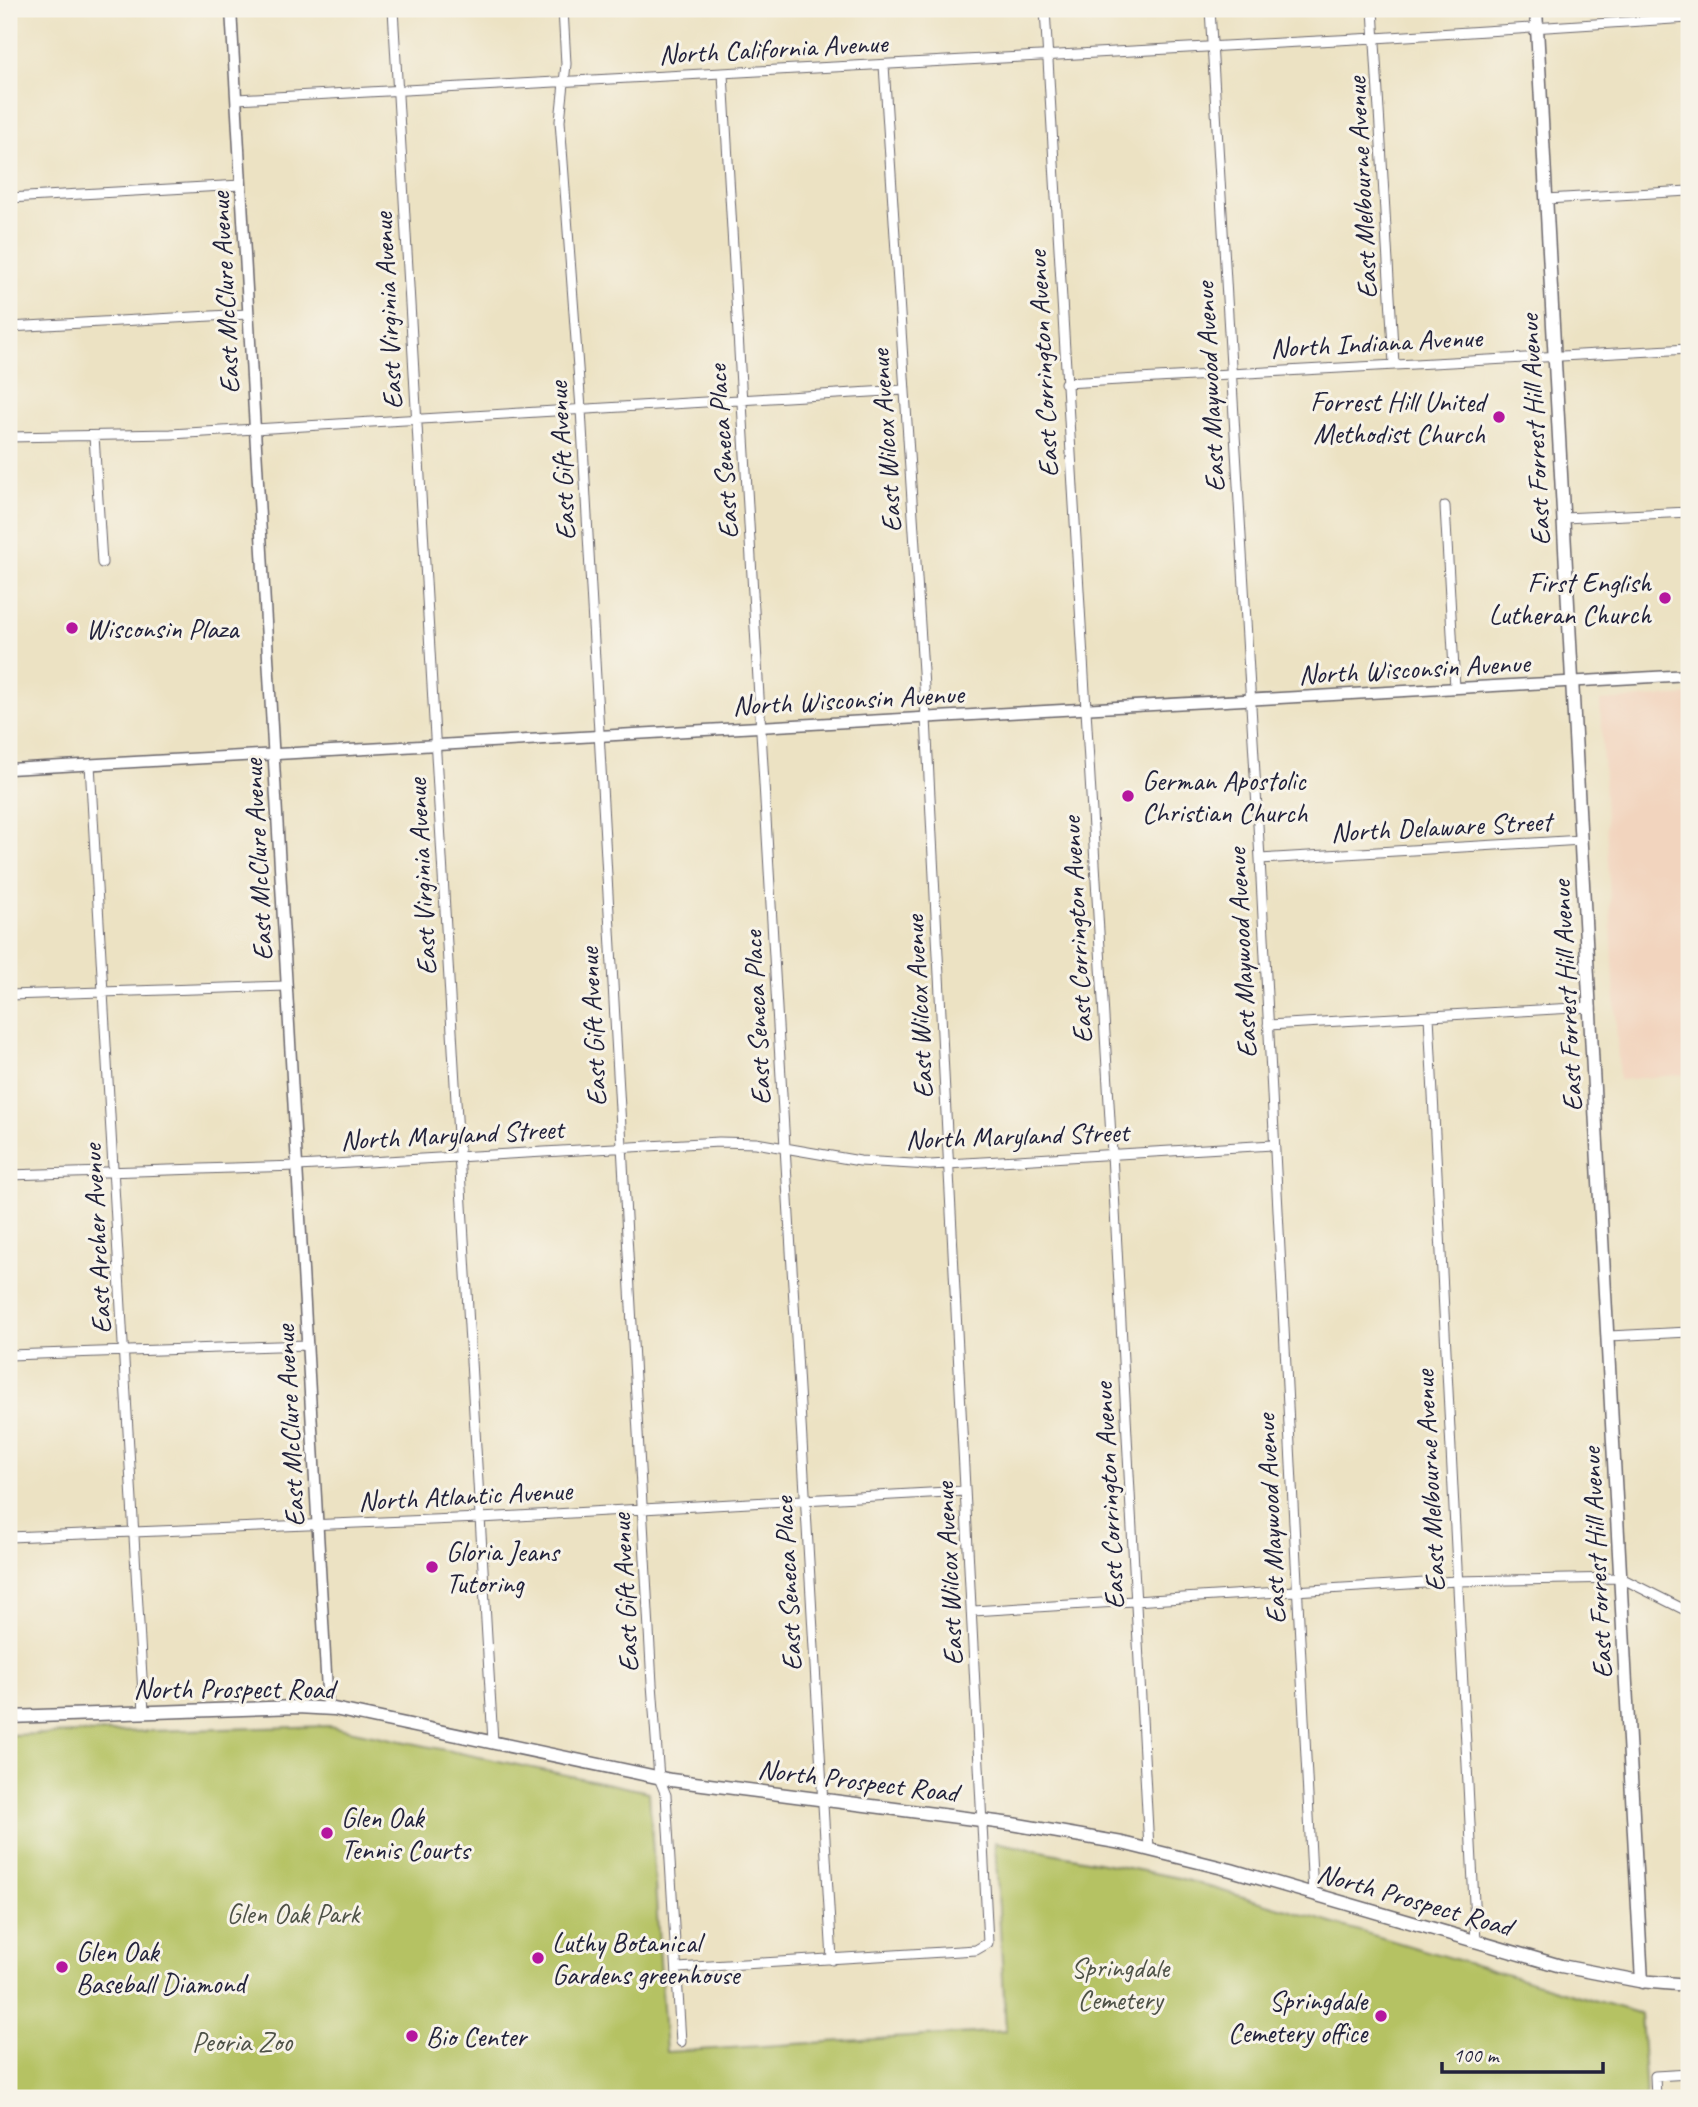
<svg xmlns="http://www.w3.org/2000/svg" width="1698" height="2107" viewBox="0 0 1698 2107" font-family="Caveat,sans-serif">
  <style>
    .built { fill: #f2d4be }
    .green { fill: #b5c264; stroke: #6c7250; stroke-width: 2 }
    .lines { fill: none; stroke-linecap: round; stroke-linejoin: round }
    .minor-casing { stroke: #69656b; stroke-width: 11 }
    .tertiary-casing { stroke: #69656b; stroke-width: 13 }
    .secondary-casing { stroke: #69656b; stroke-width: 15 }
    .minor { stroke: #fff; stroke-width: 9 }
    .tertiary { stroke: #fff; stroke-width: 10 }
    .secondary { stroke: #fff; stroke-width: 12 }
    .poi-dot { fill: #b5179e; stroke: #f7f3e8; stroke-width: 2.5 }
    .labels { text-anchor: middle; stroke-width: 6; stroke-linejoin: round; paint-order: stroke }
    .street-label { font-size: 28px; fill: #22223b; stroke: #f7f3e8 }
    .poi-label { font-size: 28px; fill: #22223b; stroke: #f7f3e8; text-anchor: start }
    .park-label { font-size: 28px; fill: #4e5247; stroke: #f7f3e8 }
  </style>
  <rect width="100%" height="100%" fill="#f7f3e8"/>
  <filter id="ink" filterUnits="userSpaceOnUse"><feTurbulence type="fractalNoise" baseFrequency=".0143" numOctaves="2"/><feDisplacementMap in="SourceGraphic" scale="14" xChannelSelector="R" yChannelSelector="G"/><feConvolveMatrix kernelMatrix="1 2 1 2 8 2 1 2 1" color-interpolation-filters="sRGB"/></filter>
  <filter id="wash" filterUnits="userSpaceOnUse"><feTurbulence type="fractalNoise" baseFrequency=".00686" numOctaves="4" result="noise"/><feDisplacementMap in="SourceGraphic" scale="28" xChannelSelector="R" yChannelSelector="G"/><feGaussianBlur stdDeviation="1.57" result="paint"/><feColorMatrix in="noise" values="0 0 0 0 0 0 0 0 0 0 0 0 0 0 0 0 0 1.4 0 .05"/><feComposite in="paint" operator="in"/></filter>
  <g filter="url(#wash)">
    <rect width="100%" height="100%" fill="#ece2c3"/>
    <!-- built -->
    <path class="built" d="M1689,695V1074L1619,1080L1600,701Z"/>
    <!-- green -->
    <path class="green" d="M329,1726L649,1792L666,2052L1006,2031L995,1842L1179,1878L1641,2014L1646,2098H9V1735Z"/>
  </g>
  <g filter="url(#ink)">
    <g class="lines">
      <!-- minor casing -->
      <g class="minor-casing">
        <path id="minor" d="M393,9L493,1742
          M563,9L566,64L560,121L581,409L652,1684L659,1778L666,1795L681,2042
          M1045,9L1112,1154L1149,1849
          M1210,9L1260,859L1313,1894
          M1373,9L1394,364
          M723,74L832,1960
          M237,99L1375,38L1689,18
          M9,198L241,185
          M1546,199L1689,191
          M9,327L248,314
          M1065,383L1689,349
          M94,436L102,563
          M9,437L171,434L904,390
          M1445,506L1455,688
          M1564,518L1689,512
          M90,764L144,1712
          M1260,859L1582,840
          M9,995L287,986
          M1429,1016L1476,1942
          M1268,1025L1591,1007
          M9,1175L298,1166L719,1142L756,1143L860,1161L930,1165L1273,1145
          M1609,1336L1689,1332
          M9,1355L308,1345
          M9,1537L480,1518L965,1491
          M973,1611L1457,1581L1621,1578L1689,1612
          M678,1968L976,1950L988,1943L926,718L884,65
          M1656,2098L1655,2076L1689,2074"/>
      </g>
      <!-- tertiary casing -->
      <g class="tertiary-casing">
        <path id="tertiary" d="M231,9L328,1708
          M9,769L1689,675"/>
      </g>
      <!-- secondary casing -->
      <g class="secondary-casing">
        <path id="secondary" d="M1536,9L1642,1982
          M9,1717L297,1707L334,1709L671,1780L1012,1824L1122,1843L1231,1870L1561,1966L1639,1981L1689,1985"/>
      </g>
      <!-- minor -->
      <use href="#minor" class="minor"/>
      <!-- tertiary -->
      <use href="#tertiary" class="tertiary"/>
      <!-- secondary -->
      <use href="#secondary" class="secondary"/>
    </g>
  </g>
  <!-- markers -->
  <g class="poi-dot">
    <circle cx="1499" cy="417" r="7"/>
    <circle cx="1665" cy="598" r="7"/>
    <circle cx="72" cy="628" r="7"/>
    <circle cx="1128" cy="796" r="7"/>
    <circle cx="432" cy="1567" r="7"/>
    <circle cx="327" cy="1833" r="7"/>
    <circle cx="538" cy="1958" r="7"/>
    <circle cx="62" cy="1967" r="7"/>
    <circle cx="1381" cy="2016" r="7"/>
    <circle cx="412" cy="2036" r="7"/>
  </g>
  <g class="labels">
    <!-- street labels -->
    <g class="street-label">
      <text transform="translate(773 48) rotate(-3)" y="10">North California Avenue</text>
      <text transform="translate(1361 188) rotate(-93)" y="10">East Melbourne Avenue</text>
      <text transform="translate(224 293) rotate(-93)" y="10">East McClure Avenue</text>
      <text transform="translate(387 311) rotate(-93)" y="10">East Virginia Avenue</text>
      <text transform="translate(1376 342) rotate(-3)" y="10">North Indiana Avenue</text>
      <text transform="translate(1042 364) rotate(-93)" y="10">East Corrington Avenue</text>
      <text transform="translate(1209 387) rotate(-93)" y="10">East Maywood Avenue</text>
      <text transform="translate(1534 430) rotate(-93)" y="10">East Forrest Hill Avenue</text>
      <text transform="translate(885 441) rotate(-94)" y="10">East Wilcox Avenue</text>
      <text transform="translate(722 452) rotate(-94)" y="10">East Seneca Place</text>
      <text transform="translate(561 461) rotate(-93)" y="10">East Gift Avenue</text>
      <text transform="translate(1414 668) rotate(-3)" y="10">North Wisconsin Avenue</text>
      <text transform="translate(848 699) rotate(-3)" y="10">North Wisconsin Avenue</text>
      <text transform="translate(1441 826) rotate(-3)" y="10">North Delaware Street</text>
      <text transform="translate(257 860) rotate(-93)" y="10">East McClure Avenue</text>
      <text transform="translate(421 877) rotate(-93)" y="10">East Virginia Avenue</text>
      <text transform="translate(1076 930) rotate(-93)" y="10">East Corrington Avenue</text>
      <text transform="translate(1241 953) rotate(-93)" y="10">East Maywood Avenue</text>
      <text transform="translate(1566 996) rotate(-93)" y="10">East Forrest Hill Avenue</text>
      <text transform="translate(918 1007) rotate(-93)" y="10">East Wilcox Avenue</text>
      <text transform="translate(756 1018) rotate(-93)" y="10">East Seneca Place</text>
      <text transform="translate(592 1027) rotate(-93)" y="10">East Gift Avenue</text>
      <text transform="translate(452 1134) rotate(-3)" y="10">North Maryland Street</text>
      <text transform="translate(1017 1135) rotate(-2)" y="10">North Maryland Street</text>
      <text transform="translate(96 1239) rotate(-93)" y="10">East Archer Avenue</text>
      <text transform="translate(289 1426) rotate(-93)" y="10">East McClure Avenue</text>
      <text transform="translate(1429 1481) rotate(-93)" y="10">East Melbourne Avenue</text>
      <text transform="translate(465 1495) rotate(-3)" y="10">North Atlantic Avenue</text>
      <text transform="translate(1108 1496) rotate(-93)" y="10">East Corrington Avenue</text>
      <text transform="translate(1270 1519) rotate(-93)" y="10">East Maywood Avenue</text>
      <text transform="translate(1596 1563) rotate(-93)" y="10">East Forrest Hill Avenue</text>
      <text transform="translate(948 1574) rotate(-93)" y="10">East Wilcox Avenue</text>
      <text transform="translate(787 1584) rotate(-93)" y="10">East Seneca Place</text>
      <text transform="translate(624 1593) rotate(-93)" y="10">East Gift Avenue</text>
      <text x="234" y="1698">North Prospect Road</text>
      <text transform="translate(858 1780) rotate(7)" y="10">North Prospect Road</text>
      <text transform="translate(1415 1899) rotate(16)" y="10">North Prospect Road</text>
    </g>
    <!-- poi labels -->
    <g class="poi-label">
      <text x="1485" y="411" text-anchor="end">Forrest Hill United<tspan x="1485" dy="32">Methodist Church</tspan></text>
      <text x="1651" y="592" text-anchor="end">First English<tspan x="1651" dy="32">Lutheran Church</tspan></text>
      <text x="86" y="638">Wisconsin Plaza</text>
      <text x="1142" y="790">German Apostolic<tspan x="1142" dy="32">Christian Church</tspan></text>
      <text x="446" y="1561">Gloria Jeans<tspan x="446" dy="32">Tutoring</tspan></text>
      <text x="341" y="1827">Glen Oak<tspan x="341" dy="32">Tennis Courts</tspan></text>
      <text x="552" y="1952">Luthy Botanical<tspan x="552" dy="32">Gardens greenhouse</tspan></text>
      <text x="76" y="1961">Glen Oak<tspan x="76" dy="32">Baseball Diamond</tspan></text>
      <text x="1367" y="2010" text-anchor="end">Springdale<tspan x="1367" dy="32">Cemetery office</tspan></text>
      <text x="426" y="2046">Bio Center</text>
    </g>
    <!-- park labels -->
    <g class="park-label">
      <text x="293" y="1923">Glen Oak Park</text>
      <text x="1120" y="1977">Springdale<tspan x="1120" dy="32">Cemetery</tspan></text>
      <text x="242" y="2051">Peoria Zoo</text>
    </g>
  </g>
  <!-- margin -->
  <rect width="1698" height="2107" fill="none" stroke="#f7f3e8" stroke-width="35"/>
  <!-- scale -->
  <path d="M1442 2062v10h161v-10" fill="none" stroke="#22223b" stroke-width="3.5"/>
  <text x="1453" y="2062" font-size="21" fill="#22223b" stroke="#f7f3e8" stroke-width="5" paint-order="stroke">100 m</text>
</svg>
